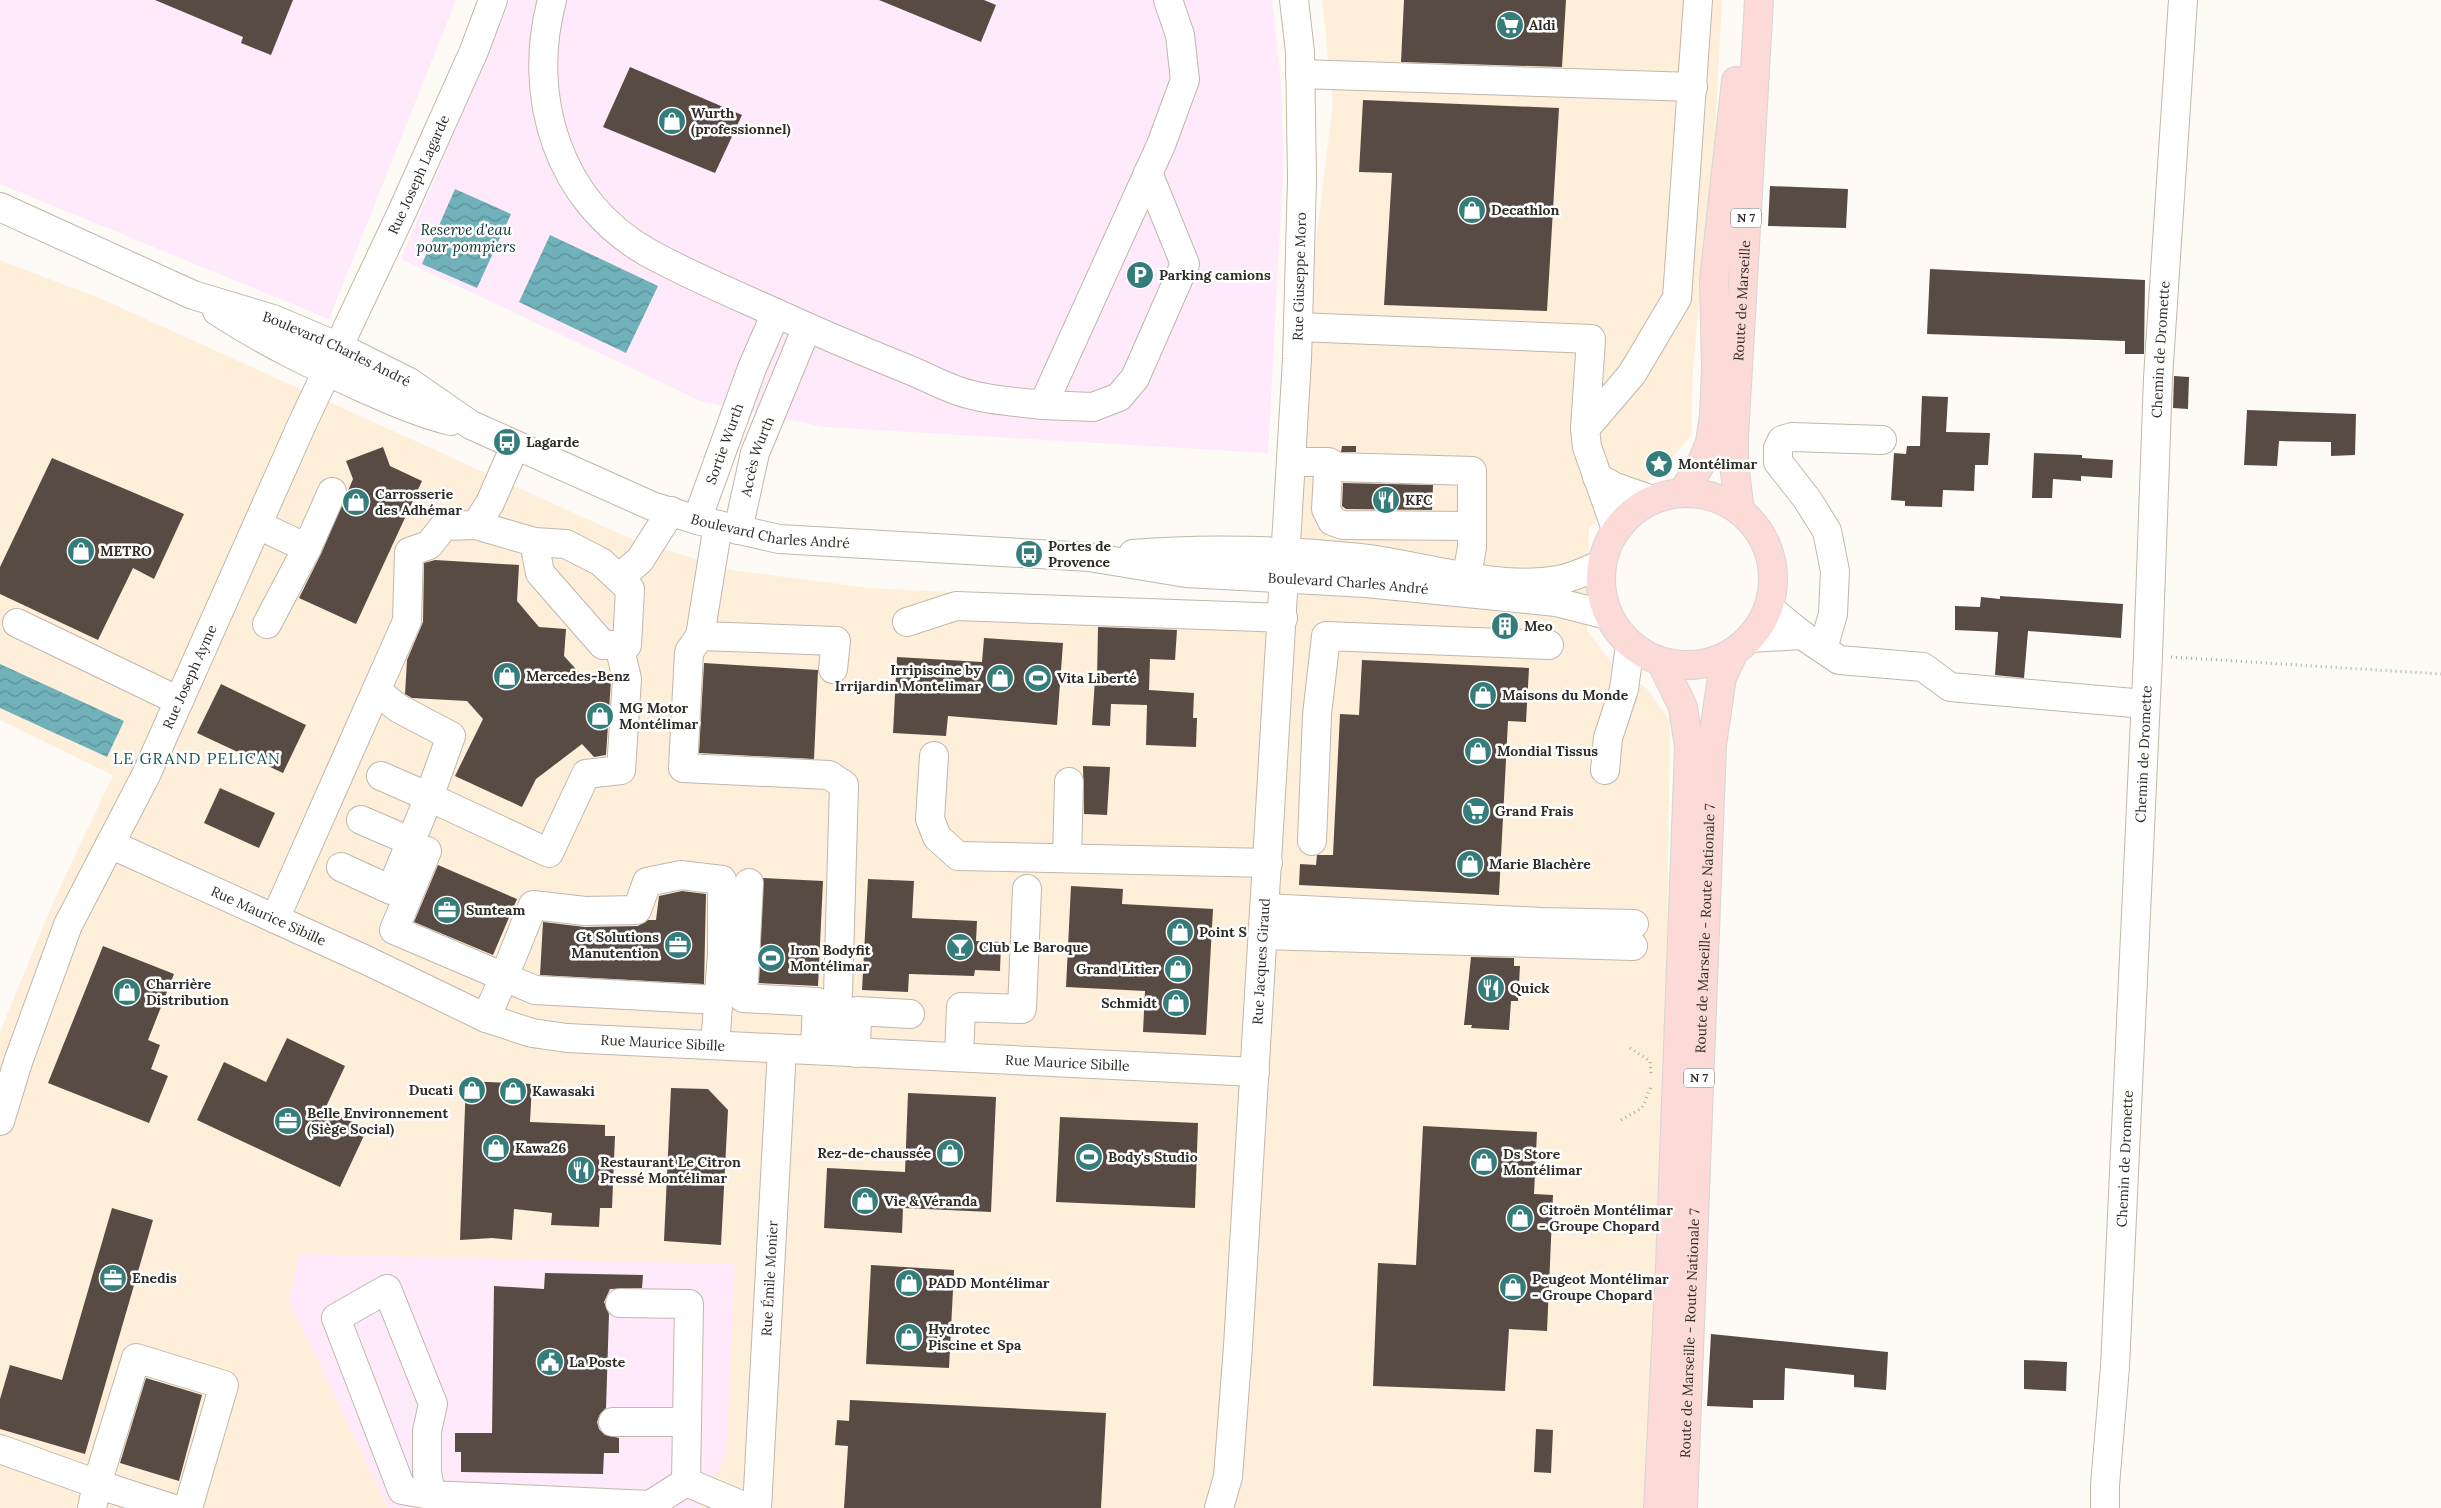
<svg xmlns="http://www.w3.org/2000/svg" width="2441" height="1508" viewBox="0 0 2441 1508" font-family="Lora,serif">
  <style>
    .built { fill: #feefdb }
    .industrial { fill: #feeafa }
    .water { fill: url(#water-waves) }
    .building { fill: #584b44 }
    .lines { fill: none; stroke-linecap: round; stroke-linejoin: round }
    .minor-casing { stroke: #c1b7ab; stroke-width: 30 }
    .major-casing { stroke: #d6d5d4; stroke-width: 30 }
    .path { stroke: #aca9a4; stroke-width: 3; stroke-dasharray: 1 4; stroke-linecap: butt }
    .minor { stroke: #fff; stroke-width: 28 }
    .major { stroke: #fcdad7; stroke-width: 28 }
    .labels { text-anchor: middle; stroke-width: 5; stroke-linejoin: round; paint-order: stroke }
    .shield { fill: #fff; stroke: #6e6c68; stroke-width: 1 }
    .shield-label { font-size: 12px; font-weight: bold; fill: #302d28 }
    .poi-label { font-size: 14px; font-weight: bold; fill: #302d28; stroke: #fff; text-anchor: start }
    .street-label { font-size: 14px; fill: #302d28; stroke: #fff }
    .water-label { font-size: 15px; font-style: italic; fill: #0e3034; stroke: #fff }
    .quarter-label { font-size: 16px; letter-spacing: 1px; fill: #1a5655; stroke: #fff }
  </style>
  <defs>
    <pattern id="water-waves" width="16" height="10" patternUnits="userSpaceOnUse" patternTransform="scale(1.25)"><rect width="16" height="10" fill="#70b1ba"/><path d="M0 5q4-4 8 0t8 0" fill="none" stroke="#5c9097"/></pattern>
  </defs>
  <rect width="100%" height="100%" fill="#fefaf5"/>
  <!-- built -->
  <path class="built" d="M1322,0H1722L1715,133L1693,369L1691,436L1657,475L1589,528L1587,630L1610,661L1647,689L1670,721L1665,1087L1644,1508H0V1032L55,898L113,775L0,720V260L104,300L629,538L731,570L869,588L1271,608L1333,103Z"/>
  <!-- industrial -->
  <path class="industrial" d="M0,0H456L329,319L0,184Z
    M510,0H1272L1282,91L1283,173L1268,453L824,427L703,402L401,259Z
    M300,1254L735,1264L726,1453L699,1508H388L289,1300Z"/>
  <!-- water -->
  <path class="water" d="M455,189L511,214L477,288L422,264Z
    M550,235L658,286L626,353L519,302Z
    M0,664L124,721L107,757L0,708Z"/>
  <!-- building -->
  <path class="building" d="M155,0H293L271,55L241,43L243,37Z
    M879,0H984L996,5L981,42Z
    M1404,0H1566L1562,67L1401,62Z
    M630,67L742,115L715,173L603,127Z
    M1363,100L1559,108L1547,311L1384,305L1392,173L1359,172Z
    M1770,186L1848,189L1846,228L1768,226Z
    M1930,269L2145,280L2144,354H2125V341L1927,334Z
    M2174,376L2189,377L2188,409L2173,408Z
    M1922,396L1948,397L1946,432L1990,433L1988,465H1975L1974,491L1943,490L1942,507L1905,506V501L1891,500L1894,453L1906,454L1907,446H1920Z
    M2247,410L2356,414L2355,455L2331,456V442L2279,441L2277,466L2244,465Z
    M1342,446H1356V452H1341Z
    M383,447L390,466L422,481L356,624L299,598L321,554L353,479L346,461Z
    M2034,453L2082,455V458L2113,460L2112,478L2081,476V481L2053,479L2052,498H2032Z
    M52,458L184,514L154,579L133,568L98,640L0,594V567Z
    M1343,483L1433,485L1432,510L1346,509L1342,506Z
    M435,560L519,565L517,601L539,627L566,629L564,656L585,679L611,680L606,755L594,757L582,744L536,779L522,807L455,776L483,719L467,701L412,698L405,694L407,660L423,622L424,563Z
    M2000,596L2123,604L2121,638L2028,631L2024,678L1995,675L1998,632L1955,630V606L1980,607L1981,597L2000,599Z
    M1098,627L1177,630L1175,660L1150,659L1149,690L1194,693L1193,718H1197L1196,747L1146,745L1147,705L1111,704L1110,726L1092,725L1095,679H1097Z
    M984,638L1063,643L1057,725L948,716L946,736L893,733L897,657L982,662Z
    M1362,660L1529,668L1526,722L1508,721L1499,895L1299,885L1300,864L1316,865L1317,855H1333L1340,714L1359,715Z
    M704,663L818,670L814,759L699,753Z
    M221,684L306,725L283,773L197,733Z
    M1083,766L1110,767L1107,815L1084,814Z
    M220,788L275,813L259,848L204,823Z
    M438,865L517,899L493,955L414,922Z
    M763,878L823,881L818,986L759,983Z
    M868,879L914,881L912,918L977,921L976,941L1001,942L1000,971L975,970L974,976L909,974L908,992L862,990Z
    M1071,886L1123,889L1122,904L1213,909L1206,1035L1143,1032L1145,991L1066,987Z
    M682,891L706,894L704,984L540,975L543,922L585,927L638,926L648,920H656L659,896Z
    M103,946L174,974L148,1040L160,1045L151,1069L168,1076L149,1123L48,1083Z
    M1471,957L1514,958V966H1520L1518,1001H1511L1509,1030L1471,1028L1472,1025H1464Z
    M287,1038L345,1066L325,1109L367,1129L340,1187L197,1120L224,1062L266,1082Z
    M466,1081L532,1084L530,1122L605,1125V1136H615L612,1208H600L599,1227L551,1225L552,1213L514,1209L512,1240L492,1238L460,1240Z
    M671,1088L708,1089L728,1110L721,1245L664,1241Z
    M908,1093L996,1097L991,1212L903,1208L902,1233L824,1228L827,1168L905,1172Z
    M1060,1117L1198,1123L1195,1208L1056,1202Z
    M1423,1126L1537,1132L1534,1194L1553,1195L1547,1331L1509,1329L1505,1391L1373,1386L1378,1263L1416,1265Z
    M112,1208L153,1220L85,1454L0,1429V1399L10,1365L62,1380Z
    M871,1265L954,1270L949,1368L866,1364Z
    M545,1273L643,1275L642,1288L610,1289L604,1302L609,1314L606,1408L600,1414L597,1422L599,1429L605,1435L619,1438V1453H604L603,1474L461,1472V1452H455V1433H492L494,1286L544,1289Z
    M1711,1334L1888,1352L1886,1390L1854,1387V1375L1785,1368L1784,1400H1753V1408L1707,1406Z
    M2024,1360L2067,1362L2066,1391L2024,1389Z
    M146,1378L202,1395L179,1481L120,1463Z
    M850,1400L1106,1413L1101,1508H844L848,1446L835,1445L837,1420L849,1421Z
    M1536,1429L1553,1430L1551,1473L1534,1472Z"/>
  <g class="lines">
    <!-- minor casing -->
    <g class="minor-casing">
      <g id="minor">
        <path d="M552,0C526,97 558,201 647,252C692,277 741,297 787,318C828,337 870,354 912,371C931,379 952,391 972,395C995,401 1019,402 1043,405L1161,145L1185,80L1180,35L1168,0"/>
        <path d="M1300,74L1693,87"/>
        <path id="s1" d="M0,207L193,295L273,319L339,347L409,382L471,425L652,506L697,520L779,539L1089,557L1186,573L1366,583L1556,602L1607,615"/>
        <path d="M217,311C264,342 314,366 365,389C393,401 421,414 451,421"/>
        <path d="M1298,327L1591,339L1585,429L1587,447L1616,529"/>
        <path d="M1043,405L1093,407L1119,397L1135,378L1185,264L1148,173"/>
        <path d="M1585,429L1632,374L1677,298L1698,0"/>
        <path d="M515,446L490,503L476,525L534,542L540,573L603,645H627L630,589L601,562L566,544L534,542"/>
        <path d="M1292,462H1329L1336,467L1472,471V547L1467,576"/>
        <path d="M1336,467L1328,473L1326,509L1332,521L1343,525L1472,526"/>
        <path d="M1597,477L1615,487L1652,500"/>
        <path id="s2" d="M697,520L752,368L776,313"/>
        <path d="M258,525L307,548L332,492"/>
        <path d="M718,525L700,636L836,641L833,669"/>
        <path id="s3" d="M738,530L755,453L807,327"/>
        <path d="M1133,554C1204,548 1288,550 1360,558C1423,565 1495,591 1558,580C1573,578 1587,570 1601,565"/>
        <path d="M619,578L640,560L671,511"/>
        <path d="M1769,608L1802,635L1839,660L1923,667L1950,687L2145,704"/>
        <path d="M907,622L956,606L1283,618"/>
        <path d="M17,623L179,701"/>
        <path d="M267,624L307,548"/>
        <path d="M700,636L689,652L683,768L829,775L844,785L837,1029"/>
        <path d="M1751,638L1802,635"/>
        <path d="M1823,649L1833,614L1835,571L1827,531L1807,499L1778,462V448L1782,440L1792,437L1882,440"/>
        <path d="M378,692L398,708L451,736L429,797L549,853L586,774L621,770L627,679L619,645"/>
        <path d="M934,756L930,819L937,837L958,856L1268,863"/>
        <path d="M1605,770L1608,738L1624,689L1630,645"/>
        <path d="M361,820L410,841"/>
        <path d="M1312,841L1317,715L1326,636L1549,645"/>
        <path id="s4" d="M110,844L366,960L486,1018L532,1033L567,1038L1255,1072"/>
        <path d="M427,851L394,930L504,977L533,905L585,911L637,910L647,882L681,875L722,880V954L715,1045"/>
        <path d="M1067,858L1069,782"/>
        <path d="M341,867L391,890L429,797L381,776"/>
        <path d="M749,883L743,998L817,1002L815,1050"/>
        <path d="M1265,908L1541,922L1634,924"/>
        <path d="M275,919L407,621L409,552L429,545L444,526L476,525"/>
        <path d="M1263,935L1633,946"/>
        <path d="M486,1018L504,977L535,990L718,1000"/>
        <path d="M856,1053L857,1011L910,1014"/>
        <path d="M959,1057L961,1007L1022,1009L1027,889"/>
        <path id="s5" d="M0,1121L18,1062L68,925L146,775L303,422L402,212L474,51L493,0"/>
        <path d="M620,1303L689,1304L686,1482"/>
        <path d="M613,1422H687"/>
        <path d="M0,1449L97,1484L136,1358L224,1385L188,1508"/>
        <path d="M431,1495L427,1472V1431L433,1404L387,1289L336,1318L402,1490L431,1495L650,1505L686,1482L748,1508"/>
        <path d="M92,1508L97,1484L171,1508"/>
        <path id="s6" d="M757,1508L782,1049"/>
        <path id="s7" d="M1219,1508L1228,1477L1238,1346L1297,359L1302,179L1300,52L1294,0"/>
        <path id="s8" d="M2105,1508V1485L2115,1367L2148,655L2158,378L2183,0"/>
      </g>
    </g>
    <!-- major casing -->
    <g class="major-casing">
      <g id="major">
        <circle cx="1687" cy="579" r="86"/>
        <path d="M1682,493L1702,462L1710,442L1714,415L1716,368L1714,281L1736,81"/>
        <path id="s9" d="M1740,511L1734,465V437L1759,0"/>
        <path d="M1658,1508L1670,1266L1689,747L1683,707L1661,662"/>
        <path id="s10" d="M1683,1508L1712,745L1722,677L1734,652"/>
      </g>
    </g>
    <!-- path -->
    <path class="path" d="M2171,657L2441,674
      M1630,1048L1650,1061L1651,1074
      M1621,1120L1642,1108L1651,1087"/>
    <!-- minor -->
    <use href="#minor" class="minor"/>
    <!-- major -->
    <use href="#major" class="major"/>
  </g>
  <!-- icons -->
  <defs>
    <g id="supermarket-disc" transform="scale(1.4375)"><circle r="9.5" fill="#347d7b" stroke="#fff"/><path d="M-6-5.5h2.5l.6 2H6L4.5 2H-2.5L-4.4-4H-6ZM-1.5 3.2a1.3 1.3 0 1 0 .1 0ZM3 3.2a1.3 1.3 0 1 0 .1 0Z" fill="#fff"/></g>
    <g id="shop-disc" transform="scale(1.4375)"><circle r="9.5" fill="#347d7b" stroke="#fff"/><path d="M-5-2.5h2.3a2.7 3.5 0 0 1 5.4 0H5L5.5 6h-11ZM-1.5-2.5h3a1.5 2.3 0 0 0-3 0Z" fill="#fff"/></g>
    <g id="parking-disc" transform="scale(1.4375)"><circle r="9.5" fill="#347d7b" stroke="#fff"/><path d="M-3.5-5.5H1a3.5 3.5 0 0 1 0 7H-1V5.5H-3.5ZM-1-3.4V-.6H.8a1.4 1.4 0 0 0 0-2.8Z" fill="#fff"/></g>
    <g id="bus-disc" transform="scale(1.4375)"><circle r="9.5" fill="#347d7b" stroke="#fff"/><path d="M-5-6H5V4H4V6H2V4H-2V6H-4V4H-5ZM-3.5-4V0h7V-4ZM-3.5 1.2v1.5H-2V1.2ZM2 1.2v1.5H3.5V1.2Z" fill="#fff"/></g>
    <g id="sight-disc" transform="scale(1.4375)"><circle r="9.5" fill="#347d7b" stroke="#fff"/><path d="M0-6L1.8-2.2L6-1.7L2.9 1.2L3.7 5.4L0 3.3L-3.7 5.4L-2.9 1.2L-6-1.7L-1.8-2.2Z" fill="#fff"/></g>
    <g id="restaurant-disc" transform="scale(1.4375)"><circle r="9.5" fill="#347d7b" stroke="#fff"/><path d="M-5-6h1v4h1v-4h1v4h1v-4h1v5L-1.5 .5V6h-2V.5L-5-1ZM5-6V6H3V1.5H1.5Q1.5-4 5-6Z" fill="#fff"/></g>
    <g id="building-disc" transform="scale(1.4375)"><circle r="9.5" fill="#347d7b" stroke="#fff"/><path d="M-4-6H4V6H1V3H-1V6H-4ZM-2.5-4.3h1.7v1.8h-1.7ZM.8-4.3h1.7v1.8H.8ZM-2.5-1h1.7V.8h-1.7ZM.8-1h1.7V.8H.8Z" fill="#fff"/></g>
    <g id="stadium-disc" transform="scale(1.4375)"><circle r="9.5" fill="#347d7b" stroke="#fff"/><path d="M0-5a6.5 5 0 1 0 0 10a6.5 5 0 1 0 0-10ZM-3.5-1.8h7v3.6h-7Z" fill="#fff"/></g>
    <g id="office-disc" transform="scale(1.4375)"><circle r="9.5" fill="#347d7b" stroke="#fff"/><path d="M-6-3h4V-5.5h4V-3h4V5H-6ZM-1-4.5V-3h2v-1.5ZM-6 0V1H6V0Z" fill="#fff"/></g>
    <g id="bar-disc" transform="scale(1.4375)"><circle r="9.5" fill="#347d7b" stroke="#fff"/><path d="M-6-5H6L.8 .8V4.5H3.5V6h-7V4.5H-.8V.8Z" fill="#fff"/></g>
    <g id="civic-disc" transform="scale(1.4375)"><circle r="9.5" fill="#347d7b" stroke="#fff"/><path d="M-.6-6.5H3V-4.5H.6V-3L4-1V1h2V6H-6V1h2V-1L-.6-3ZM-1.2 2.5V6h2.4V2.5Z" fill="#fff"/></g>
  </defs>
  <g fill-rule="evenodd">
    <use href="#supermarket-disc" x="1510" y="25"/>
    <use href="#shop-disc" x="672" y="121"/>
    <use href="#shop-disc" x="1472" y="210"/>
    <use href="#parking-disc" x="1140" y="275"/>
    <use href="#bus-disc" x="507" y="442"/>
    <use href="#sight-disc" x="1659" y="464"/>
    <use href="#restaurant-disc" x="1386" y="500"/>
    <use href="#shop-disc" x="356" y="502"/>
    <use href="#shop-disc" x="81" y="551"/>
    <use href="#bus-disc" x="1029" y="554"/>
    <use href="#building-disc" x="1505" y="626"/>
    <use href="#shop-disc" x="507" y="676"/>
    <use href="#shop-disc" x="1000" y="678"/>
    <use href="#stadium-disc" x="1038" y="678"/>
    <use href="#shop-disc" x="1483" y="695"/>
    <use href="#shop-disc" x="600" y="716"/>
    <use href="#shop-disc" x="1478" y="751"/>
    <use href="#supermarket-disc" x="1476" y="811"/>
    <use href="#shop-disc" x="1470" y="864"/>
    <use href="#office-disc" x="447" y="910"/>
    <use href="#shop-disc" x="1180" y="932"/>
    <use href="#office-disc" x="678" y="945"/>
    <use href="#bar-disc" x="960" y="947"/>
    <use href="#stadium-disc" x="771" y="958"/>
    <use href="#shop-disc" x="1178" y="969"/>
    <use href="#restaurant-disc" x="1491" y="988"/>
    <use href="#shop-disc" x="127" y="992"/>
    <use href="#shop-disc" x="1176" y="1003"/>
    <use href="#shop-disc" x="472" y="1090"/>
    <use href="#shop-disc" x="513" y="1091"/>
    <use href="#office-disc" x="288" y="1121"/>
    <use href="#shop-disc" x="496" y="1148"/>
    <use href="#shop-disc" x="950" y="1153"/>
    <use href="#stadium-disc" x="1089" y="1157"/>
    <use href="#shop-disc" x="1484" y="1162"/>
    <use href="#restaurant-disc" x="581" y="1170"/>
    <use href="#shop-disc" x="865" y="1201"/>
    <use href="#shop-disc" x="1520" y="1218"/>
    <use href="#office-disc" x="113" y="1278"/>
    <use href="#shop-disc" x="909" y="1283"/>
    <use href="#shop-disc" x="1513" y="1287"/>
    <use href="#shop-disc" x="909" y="1337"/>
    <use href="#civic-disc" x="550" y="1362"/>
  </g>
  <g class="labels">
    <!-- shield labels -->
    <g class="shield">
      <rect x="1731" y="208.5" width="30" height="19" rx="4"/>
      <rect x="1684" y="1068.5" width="30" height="19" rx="4"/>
    </g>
    <g class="shield-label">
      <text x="1746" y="222">N 7</text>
      <text x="1699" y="1082">N 7</text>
    </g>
    <!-- poi labels -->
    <g class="poi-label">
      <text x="1529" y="30">Aldi</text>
      <text x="691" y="118">Wurth<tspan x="691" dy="16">(professionnel)</tspan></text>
      <text x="1491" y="215">Decathlon</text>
      <text x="1159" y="280">Parking camions</text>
      <text x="526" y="447">Lagarde</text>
      <text x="1678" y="469">Montélimar</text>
      <text x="375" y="499">Carrosserie<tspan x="375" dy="16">des Adhémar</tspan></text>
      <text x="1405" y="505">KFC</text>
      <text x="1048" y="551">Portes de<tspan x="1048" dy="16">Provence</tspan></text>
      <text x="100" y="556">METRO</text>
      <text x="1524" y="631">Meo</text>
      <text x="981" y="675" text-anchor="end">Irripiscine by<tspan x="981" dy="16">Irrijardin Montelimar</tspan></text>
      <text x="526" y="681">Mercedes-Benz</text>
      <text x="1057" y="683">Vita Liberté</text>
      <text x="1502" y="700">Maisons du Monde</text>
      <text x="619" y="713">MG Motor<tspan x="619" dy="16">Montélimar</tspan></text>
      <text x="1497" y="756">Mondial Tissus</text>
      <text x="1495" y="816">Grand Frais</text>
      <text x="1489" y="869">Marie Blachère</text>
      <text x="466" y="915">Sunteam</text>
      <text x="1199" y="937">Point S</text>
      <text x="659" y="942" text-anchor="end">Gt Solutions<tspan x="659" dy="16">Manutention</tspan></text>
      <text x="979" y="952">Club Le Baroque</text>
      <text x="790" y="955">Iron Bodyfit<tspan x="790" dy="16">Montélimar</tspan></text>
      <text x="1159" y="974" text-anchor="end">Grand Litier</text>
      <text x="146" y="989">Charrière<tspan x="146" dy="16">Distribution</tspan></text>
      <text x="1510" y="993">Quick</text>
      <text x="1157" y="1008" text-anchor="end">Schmidt</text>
      <text x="453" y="1095" text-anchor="end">Ducati</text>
      <text x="532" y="1096">Kawasaki</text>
      <text x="307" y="1118">Belle Environnement<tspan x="307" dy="16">(Siège Social)</tspan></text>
      <text x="515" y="1153">Kawa26</text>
      <text x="931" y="1158" text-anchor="end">Rez-de-chaussée</text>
      <text x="1503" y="1159">Ds Store<tspan x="1503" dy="16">Montélimar</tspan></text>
      <text x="1108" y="1162">Body's Studio</text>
      <text x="600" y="1167">Restaurant Le Citron<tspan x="600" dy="16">Pressé Montélimar</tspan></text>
      <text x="884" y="1206">Vie &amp; Véranda</text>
      <text x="1539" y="1215">Citroën Montélimar<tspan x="1539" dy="16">- Groupe Chopard</tspan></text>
      <text x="132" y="1283">Enedis</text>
      <text x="1532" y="1284">Peugeot Montélimar<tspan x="1532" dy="16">- Groupe Chopard</tspan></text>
      <text x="928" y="1288">PADD Montélimar</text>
      <text x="928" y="1334">Hydrotec<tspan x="928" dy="16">Piscine et Spa</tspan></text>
      <text x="569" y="1367">La Poste</text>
    </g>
    <!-- street labels -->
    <g class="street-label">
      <text dy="5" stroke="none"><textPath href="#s5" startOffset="1036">Rue Joseph Lagarde</textPath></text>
      <text dy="5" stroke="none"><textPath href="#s7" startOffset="1235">Rue Giuseppe Moro</textPath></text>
      <text dy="5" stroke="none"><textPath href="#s9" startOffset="211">Route de Marseille</textPath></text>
      <text dy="5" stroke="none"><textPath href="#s8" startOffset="1160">Chemin de Dromette</textPath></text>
      <text dy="5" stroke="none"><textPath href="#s1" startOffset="366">Boulevard Charles André</textPath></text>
      <text dy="5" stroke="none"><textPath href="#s2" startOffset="81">Sortie Wurth</textPath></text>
      <text dy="5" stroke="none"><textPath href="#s3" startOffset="76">Accès Wurth</textPath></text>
      <text dy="5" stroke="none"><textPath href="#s1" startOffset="841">Boulevard Charles André</textPath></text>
      <text dy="5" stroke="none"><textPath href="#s1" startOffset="1422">Boulevard Charles André</textPath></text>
      <text dy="5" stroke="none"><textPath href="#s5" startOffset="484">Rue Joseph Ayme</textPath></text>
      <text dy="5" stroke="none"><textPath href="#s8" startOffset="755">Chemin de Dromette</textPath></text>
      <text dy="5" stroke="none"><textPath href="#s4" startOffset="174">Rue Maurice Sibille</textPath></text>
      <text dy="5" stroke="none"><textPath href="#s10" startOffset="580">Route de Marseille - Route Nationale 7</textPath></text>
      <text dy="5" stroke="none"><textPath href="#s7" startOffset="549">Rue Jacques Giraud</textPath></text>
      <text dy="5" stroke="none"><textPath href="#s4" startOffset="594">Rue Maurice Sibille</textPath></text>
      <text dy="5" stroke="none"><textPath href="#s4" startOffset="999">Rue Maurice Sibille</textPath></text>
      <text dy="5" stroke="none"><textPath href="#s8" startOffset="350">Chemin de Dromette</textPath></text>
      <text dy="5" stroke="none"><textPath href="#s6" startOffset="230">Rue Émile Monier</textPath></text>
      <text dy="5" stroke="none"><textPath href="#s10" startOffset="175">Route de Marseille - Route Nationale 7</textPath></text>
    </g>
    <!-- water labels -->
    <g class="water-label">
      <text x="466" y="235">Reserve d'eau<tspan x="466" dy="17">pour pompiers</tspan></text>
    </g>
    <!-- quarter labels -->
    <g class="quarter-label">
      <text x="197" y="764">LE GRAND PELICAN</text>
    </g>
  </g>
</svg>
